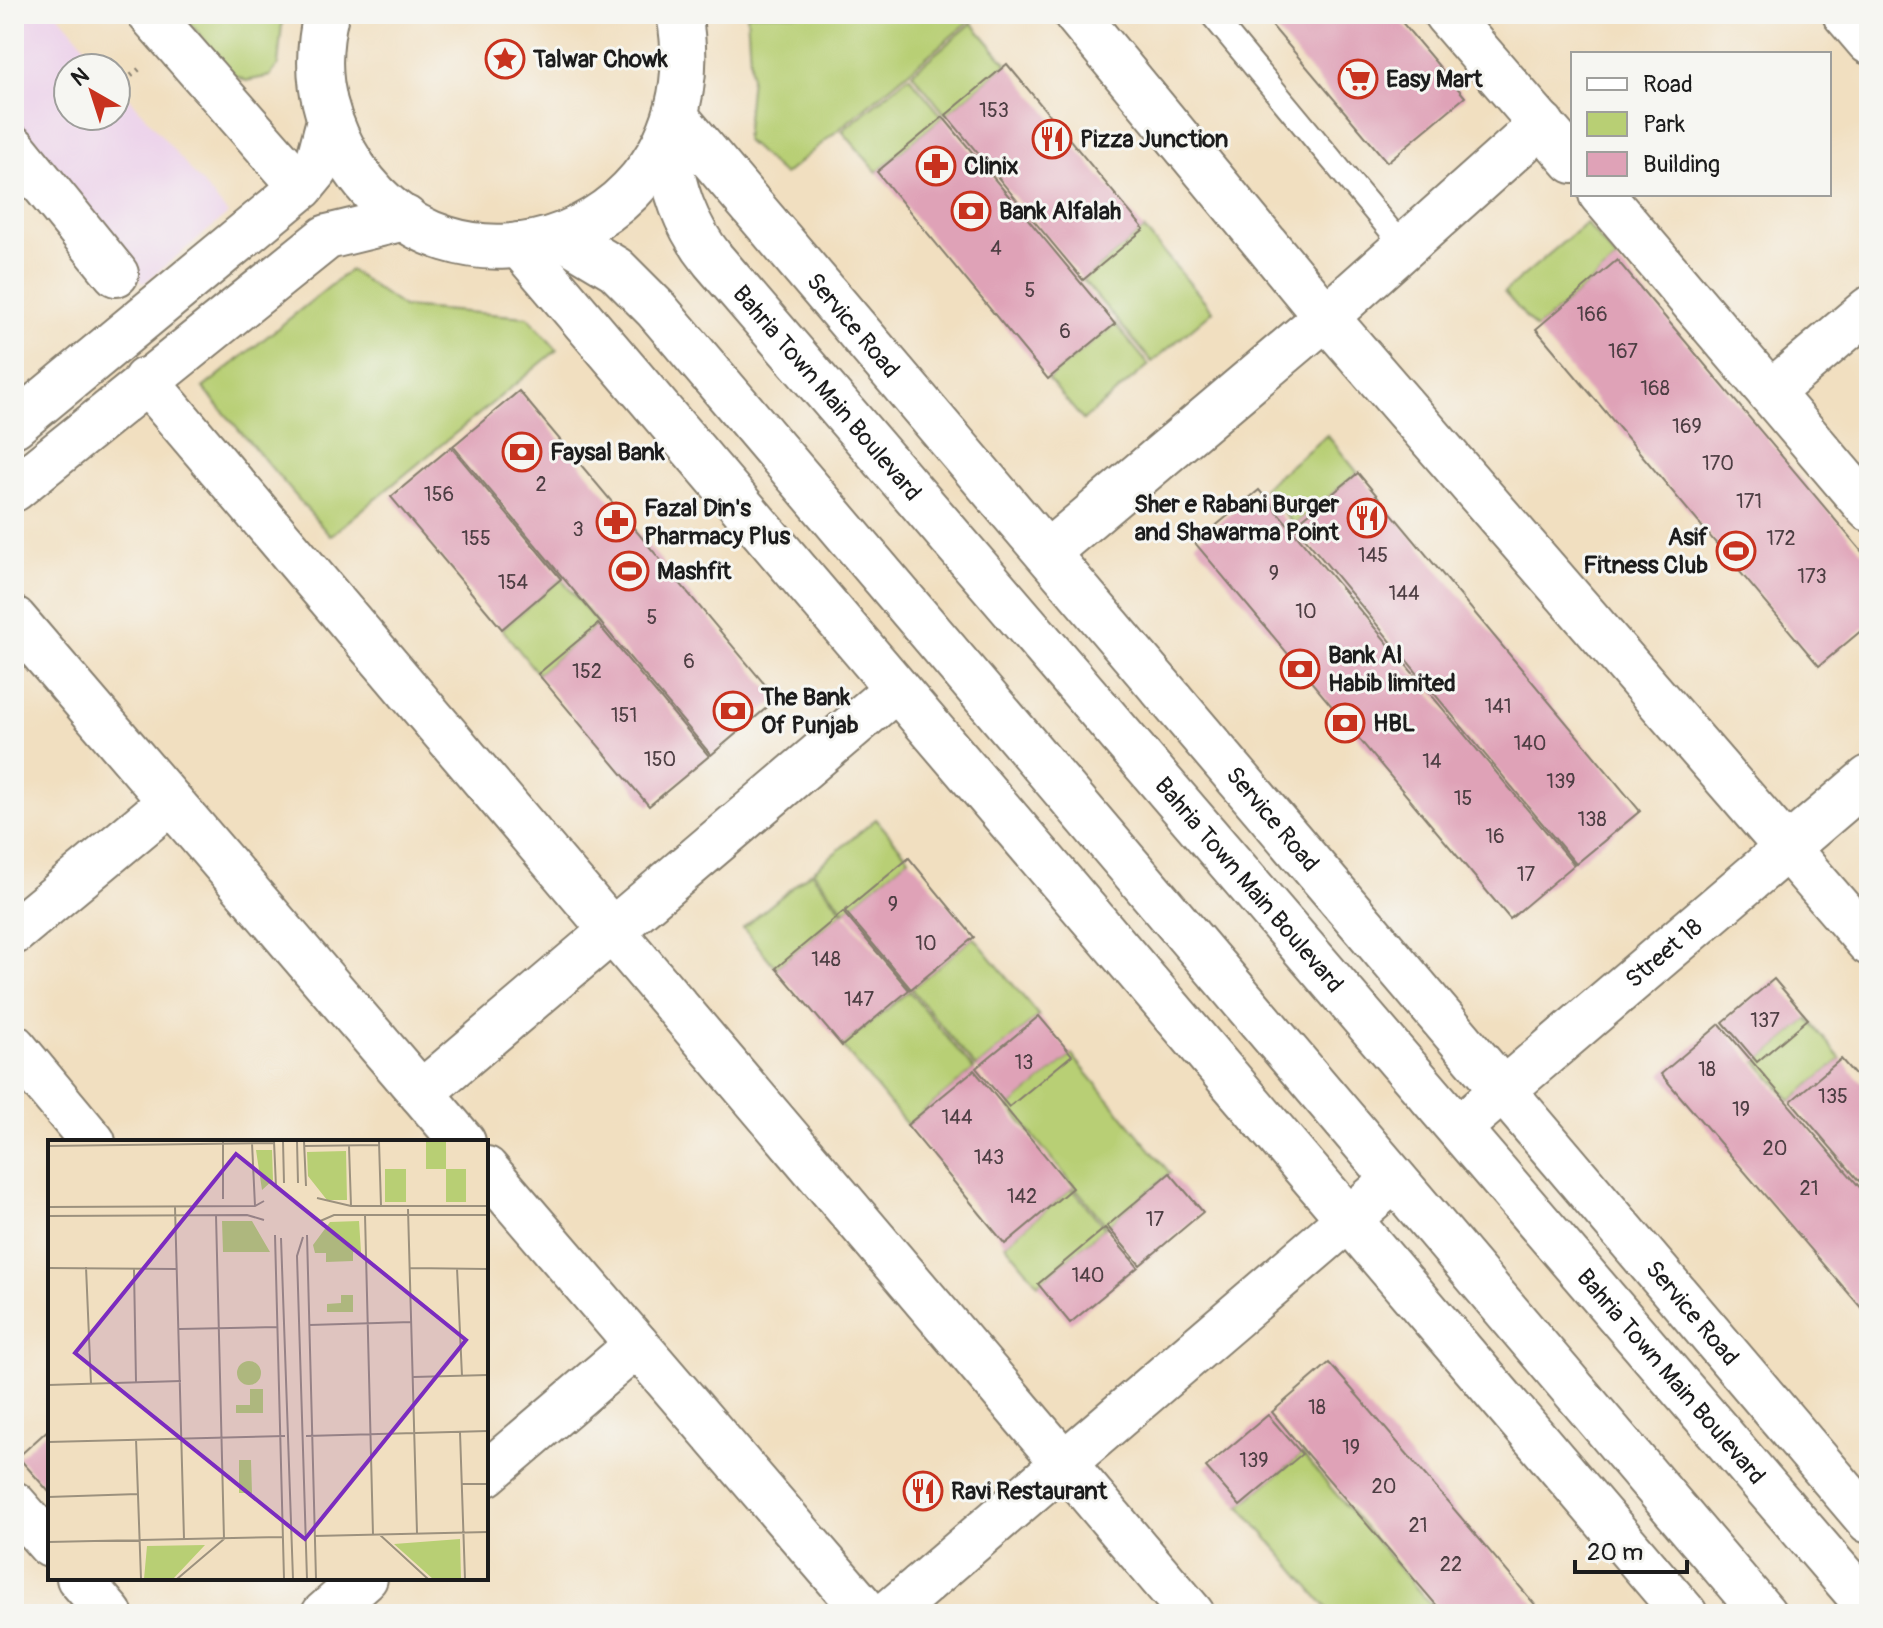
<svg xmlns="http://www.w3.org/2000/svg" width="1883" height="1628" viewBox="0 0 1883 1628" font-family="Pangolin,sans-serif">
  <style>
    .built { fill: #ecd1ea }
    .green { fill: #b8cf74; stroke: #6a7648; stroke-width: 2 }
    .building { fill: #dfa2b7 }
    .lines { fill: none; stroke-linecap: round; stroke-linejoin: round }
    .lane-casing { stroke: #867e6e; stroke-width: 26 }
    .street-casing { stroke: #867e6e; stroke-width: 48 }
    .secondary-casing { stroke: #867e6e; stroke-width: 48 }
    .path { stroke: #867e6e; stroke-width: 5; stroke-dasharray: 2 6; stroke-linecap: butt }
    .lane { stroke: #fff; stroke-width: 22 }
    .street { stroke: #fff; stroke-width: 44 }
    .secondary { stroke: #fff; stroke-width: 44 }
    .labels { text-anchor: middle; stroke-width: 6; stroke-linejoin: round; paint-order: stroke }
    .number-label { font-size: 20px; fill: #4d3e43 }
    .poi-label { font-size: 24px; font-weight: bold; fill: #1c1c1c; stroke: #f6f6f2; text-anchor: start }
    .street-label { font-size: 24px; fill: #1c1c1c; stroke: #f6f6f2 }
    .inset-road { fill: none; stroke: #9c917e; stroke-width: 2 }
    .view { fill: #7b2cbf; fill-opacity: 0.15; stroke: #7b2cbf; stroke-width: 4 }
    .inset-edge { fill: none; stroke: #1c1c1c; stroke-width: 4 }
  </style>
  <rect width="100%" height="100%" fill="#f6f6f2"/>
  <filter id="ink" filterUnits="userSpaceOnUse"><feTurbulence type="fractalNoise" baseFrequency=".0125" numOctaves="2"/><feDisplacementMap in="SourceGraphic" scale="16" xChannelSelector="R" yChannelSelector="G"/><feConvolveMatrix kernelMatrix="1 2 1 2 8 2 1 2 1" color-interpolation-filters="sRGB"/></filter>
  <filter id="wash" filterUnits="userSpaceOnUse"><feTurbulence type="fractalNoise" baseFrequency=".006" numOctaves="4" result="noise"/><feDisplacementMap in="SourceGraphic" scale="32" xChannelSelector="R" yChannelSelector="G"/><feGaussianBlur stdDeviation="1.8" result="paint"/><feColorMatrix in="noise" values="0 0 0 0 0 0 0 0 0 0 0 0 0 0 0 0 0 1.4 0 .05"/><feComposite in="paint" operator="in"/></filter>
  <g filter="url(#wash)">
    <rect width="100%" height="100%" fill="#f1dfc0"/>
    <!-- built -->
    <path class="built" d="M14,14H58L104,68H68V116H116V82L228,214L143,284L14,127Z"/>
    <!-- green -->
    <path class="green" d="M182,14H283L278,65L270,76L246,81L234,75Z
      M747,14H978L784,175L745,140L751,77Z
      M972,23L1007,64L946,115L912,73Z
      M909,76L943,117L877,172L842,131Z
      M1586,223L1617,260L1536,329L1504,292Z
      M1144,229L1213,311L1152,362L1083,280Z
      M350,270L403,307L528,317L557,350L330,536L203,388Z
      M1115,324L1149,365L1083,420L1048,379Z
      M1327,435L1358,473L1294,525L1263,488Z
      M561,579L598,624L538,674L502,629Z
      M876,819L909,858L845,911L813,871Z
      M811,872L843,912L776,968L743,928Z
      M974,937L1039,1016L976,1068L911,989Z
      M909,991L974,1070L907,1125L842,1046Z
      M1808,1019L1841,1059L1791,1101L1757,1062Z
      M1072,1055L1170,1173L1107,1226L1009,1107Z
      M1072,1188L1105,1228L1038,1284L1005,1244Z
      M1302,1454L1436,1611L1433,1614H1332L1240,1506Z"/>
    <g id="blocks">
      <!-- building -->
      <path class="building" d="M1262,14H1395L1465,97L1387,162Z
        M1007,64L1144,229L1083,280L946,115Z
        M943,117L1115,324L1048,379L877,172Z
        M1617,260L1869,560V624L1819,666L1536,329Z
        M519,391L777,699L711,755L453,446Z
        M451,447L561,579L502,629L391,497Z
        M1358,473L1640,811L1576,864L1294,525Z
        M1259,490L1574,865L1510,919L1195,543Z
        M598,624L709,756L649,806L538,674Z
        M909,858L974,937L911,989L845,911Z
        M843,912L909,990L842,1046L776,968Z
        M1774,979L1808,1019L1757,1062L1723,1022Z
        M1039,1016L1072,1055L1009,1107L976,1068Z
        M1720,1024L1869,1198V1317L1661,1074Z
        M1841,1059L1869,1091V1172L1859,1181L1791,1101Z
        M974,1070L1072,1188L1005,1244L907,1125Z
        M1170,1173L1203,1212L1140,1265L1107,1226Z
        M1105,1228L1138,1267L1070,1323L1038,1284Z
        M1329,1363L1363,1402L1543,1614H1444L1305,1452L1272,1412Z
        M1268,1415L1302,1454L1240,1506L1206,1467Z
        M50,1428V1493L18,1457Z"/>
    </g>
  </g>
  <g filter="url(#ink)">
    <use href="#blocks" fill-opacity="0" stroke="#867e6e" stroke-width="2"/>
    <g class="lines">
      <!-- lane casing -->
      <g class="lane-casing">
        <path id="lane" d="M1211,14L1405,248"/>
      </g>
      <!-- street casing -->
      <g class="street-casing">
        <g id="street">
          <path d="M150,14L302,187"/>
          <path d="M1076,14L1326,317L1869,943"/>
          <path d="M1446,14L1573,161"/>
          <path d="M1845,14L1869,42"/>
          <path id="s1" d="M677,118L1869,1521"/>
          <path d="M14,148L116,274"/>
          <path d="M1601,194L1869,509"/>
          <path d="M519,245L1685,1614"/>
          <path d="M145,380L1192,1614"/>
          <path d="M1770,393L1869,309"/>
          <path d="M14,425L302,187L316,170L328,124"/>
          <path d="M14,489L327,237L405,218"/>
          <path d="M1048,552L1326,317L1542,124"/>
          <path d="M14,619L463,1142"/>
          <path d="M14,932L169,803"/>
          <path d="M14,1047L93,1142"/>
          <path d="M421,1093L895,690"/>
          <path id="s2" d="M1460,1127L1869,778"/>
          <path d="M486,1169L868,1614"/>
          <path d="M486,1474L637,1345"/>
          <path d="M14,1504L50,1545"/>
          <path d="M79,1578L110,1614"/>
          <path d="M324,1614L365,1578"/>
          <path d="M888,1614L1394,1180"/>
        </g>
      </g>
      <!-- secondary casing -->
      <g class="secondary-casing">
        <g id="secondary">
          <path d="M326,14C314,65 320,107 345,153C446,335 721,232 679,14"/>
          <path id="s3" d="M666,144C674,189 684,224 713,260L1869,1607"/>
          <path d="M561,236L616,269L656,309L1764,1614"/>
        </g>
      </g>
      <!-- path -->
      <path class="path" d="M119,86L143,66"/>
      <!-- lane -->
      <use href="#lane" class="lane"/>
      <!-- street -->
      <use href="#street" class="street"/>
      <!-- secondary -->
      <use href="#secondary" class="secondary"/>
    </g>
  </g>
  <!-- icons -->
  <defs>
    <g id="sight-ring" transform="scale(2)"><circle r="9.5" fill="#f6f6f2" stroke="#c8321e" stroke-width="1.5"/><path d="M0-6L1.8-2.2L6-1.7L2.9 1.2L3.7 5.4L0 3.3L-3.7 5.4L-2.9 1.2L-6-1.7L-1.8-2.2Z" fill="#c8321e"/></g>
    <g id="supermarket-ring" transform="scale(2)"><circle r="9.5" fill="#f6f6f2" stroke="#c8321e" stroke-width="1.5"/><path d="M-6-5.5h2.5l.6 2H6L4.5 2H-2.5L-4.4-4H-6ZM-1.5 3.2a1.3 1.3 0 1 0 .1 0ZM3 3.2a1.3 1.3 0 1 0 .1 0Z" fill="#c8321e"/></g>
    <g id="restaurant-ring" transform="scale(2)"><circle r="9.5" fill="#f6f6f2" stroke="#c8321e" stroke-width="1.5"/><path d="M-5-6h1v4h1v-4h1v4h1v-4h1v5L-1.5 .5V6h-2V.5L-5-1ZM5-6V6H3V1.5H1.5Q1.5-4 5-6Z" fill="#c8321e"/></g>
    <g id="pharmacy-ring" transform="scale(2)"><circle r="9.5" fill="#f6f6f2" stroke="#c8321e" stroke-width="1.5"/><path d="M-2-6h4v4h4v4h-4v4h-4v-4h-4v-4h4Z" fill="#c8321e"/></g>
    <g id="bank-ring" transform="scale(2)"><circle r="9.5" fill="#f6f6f2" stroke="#c8321e" stroke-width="1.5"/><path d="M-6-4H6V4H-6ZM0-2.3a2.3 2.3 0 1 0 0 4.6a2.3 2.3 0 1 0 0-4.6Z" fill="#c8321e"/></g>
    <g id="stadium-ring" transform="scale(2)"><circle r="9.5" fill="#f6f6f2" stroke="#c8321e" stroke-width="1.5"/><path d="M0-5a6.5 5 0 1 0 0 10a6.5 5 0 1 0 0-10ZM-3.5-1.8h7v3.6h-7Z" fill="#c8321e"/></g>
  </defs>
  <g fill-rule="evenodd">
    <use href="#sight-ring" x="505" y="59"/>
    <use href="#supermarket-ring" x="1358" y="79"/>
    <use href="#restaurant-ring" x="1052" y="139"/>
    <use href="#pharmacy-ring" x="936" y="166"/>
    <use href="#bank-ring" x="971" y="211"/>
    <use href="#bank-ring" x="522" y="452"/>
    <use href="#restaurant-ring" x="1367" y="518"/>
    <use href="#pharmacy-ring" x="616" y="522"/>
    <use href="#stadium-ring" x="1736" y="551"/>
    <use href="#stadium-ring" x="629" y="571"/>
    <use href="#bank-ring" x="1300" y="669"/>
    <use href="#bank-ring" x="733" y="711"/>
    <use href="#bank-ring" x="1345" y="723"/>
    <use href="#restaurant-ring" x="923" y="1491"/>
  </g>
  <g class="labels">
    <!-- number labels -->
    <g class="number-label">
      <text x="994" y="117">153</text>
      <text x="996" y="255">4</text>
      <text x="1030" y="297">5</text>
      <text x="1592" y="321">166</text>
      <text x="1065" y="338">6</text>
      <text x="1623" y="358">167</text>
      <text x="1655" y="395">168</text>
      <text x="1687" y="433">169</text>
      <text x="1718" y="470">170</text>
      <text x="541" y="491">2</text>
      <text x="439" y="501">156</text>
      <text x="1749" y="508">171</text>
      <text x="578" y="536">3</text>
      <text x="476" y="545">155</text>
      <text x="1781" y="545">172</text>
      <text x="1373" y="562">145</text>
      <text x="1274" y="580">9</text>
      <text x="1812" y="583">173</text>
      <text x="513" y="589">154</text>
      <text x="1404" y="600">144</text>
      <text x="1306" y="618">10</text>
      <text x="652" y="624">5</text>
      <text x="689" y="668">6</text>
      <text x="587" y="678">152</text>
      <text x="1498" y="713">141</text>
      <text x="624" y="722">151</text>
      <text x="1530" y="750">140</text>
      <text x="660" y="766">150</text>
      <text x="1432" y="768">14</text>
      <text x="1561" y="788">139</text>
      <text x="1463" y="805">15</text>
      <text x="1592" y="826">138</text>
      <text x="1495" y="843">16</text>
      <text x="1526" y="881">17</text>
      <text x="893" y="911">9</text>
      <text x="926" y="950">10</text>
      <text x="826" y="966">148</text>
      <text x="859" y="1006">147</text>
      <text x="1765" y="1027">137</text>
      <text x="1024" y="1069">13</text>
      <text x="1707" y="1076">18</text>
      <text x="1833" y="1103">135</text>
      <text x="1741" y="1116">19</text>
      <text x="957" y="1124">144</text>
      <text x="1775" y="1155">20</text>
      <text x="989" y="1164">143</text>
      <text x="1809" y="1195">21</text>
      <text x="1022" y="1203">142</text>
      <text x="1155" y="1226">17</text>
      <text x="1088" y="1282">140</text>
      <text x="1317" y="1414">18</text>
      <text x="1351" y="1454">19</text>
      <text x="1254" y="1467">139</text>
      <text x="1384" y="1493">20</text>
      <text x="1418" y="1532">21</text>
      <text x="1451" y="1571">22</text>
    </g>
    <!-- poi labels -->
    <g class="poi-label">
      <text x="533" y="67">Talwar Chowk</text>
      <text x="1386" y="87">Easy Mart</text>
      <text x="1080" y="147">Pizza Junction</text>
      <text x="964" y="174">Clinix</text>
      <text x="999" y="219">Bank Alfalah</text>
      <text x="550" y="460">Faysal Bank</text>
      <text x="1339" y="512" text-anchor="end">Sher e Rabani Burger<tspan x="1339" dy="28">and Shawarma Point</tspan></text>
      <text x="644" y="516">Fazal Din's<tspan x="644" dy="28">Pharmacy Plus</tspan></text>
      <text x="1708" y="545" text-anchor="end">Asif<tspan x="1708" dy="28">Fitness Club</tspan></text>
      <text x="657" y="579">Mashfit</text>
      <text x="1328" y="663">Bank Al<tspan x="1328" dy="28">Habib limited</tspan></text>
      <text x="761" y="705">The Bank<tspan x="761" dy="28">Of Punjab</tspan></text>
      <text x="1373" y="731">HBL</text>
      <text x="951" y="1499">Ravi Restaurant</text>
    </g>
    <!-- street labels -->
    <g class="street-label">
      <text dy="8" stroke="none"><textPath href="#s1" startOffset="272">Service Road</textPath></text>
      <text dy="8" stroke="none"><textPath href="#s3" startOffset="302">Bahria Town Main Boulevard</textPath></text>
      <text dy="8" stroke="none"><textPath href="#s1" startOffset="920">Service Road</textPath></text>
      <text dy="8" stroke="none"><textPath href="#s3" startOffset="950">Bahria Town Main Boulevard</textPath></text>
      <text dy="8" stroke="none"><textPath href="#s2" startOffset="268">Street 18</textPath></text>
      <text dy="8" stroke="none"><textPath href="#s1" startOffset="1568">Service Road</textPath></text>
      <text dy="8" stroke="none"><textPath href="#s3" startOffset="1598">Bahria Town Main Boulevard</textPath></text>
    </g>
  </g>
  <!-- overview -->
  <g transform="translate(48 1140)">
    <rect width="440" height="440" fill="#f1dfc0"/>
    <path d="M378,1H398V29H418V62H398V29H378ZM208,10H224L225,40L214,50ZM298,11L299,60H279L260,36L259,12ZM337,29H358V62H337ZM174,81H204L222,112H175ZM311,81L313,112H305V121L278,122V113H267L265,105L282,82ZM293,155H305V172H279V164L293,163ZM189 233a12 12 0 1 1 24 0a12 12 0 1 1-24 0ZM202,249H215V273H188V265H202ZM191,320H203L204,353H191ZM412,399L413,439H385L346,404ZM157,405L125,439H96L99,406Z" fill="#b8cf74"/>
    <path class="inset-road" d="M175,1V59M226,1L228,47M235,1L236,43M249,1L250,43M256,1L258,46M331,2L333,66M204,3L207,66M0,6L226,3M256,6L331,5M301,6L303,66M269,58L303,66H440M0,67L207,66L216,61M127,67L136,399M360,69L369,393M317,75L325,395M0,76L199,75L216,80M270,82L286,75H440M227,95L236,439M259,95L268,439M255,97L249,116L259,439M233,98L245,439M38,127L43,244M0,128L129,129M362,128L440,129M409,128L414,236M86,129L88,242M261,185L364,182M131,189L229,187M365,237L440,235M0,245L133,241M412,292L417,439M258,296L440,291M88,299L93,439M0,302L237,296M413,344H440M0,357L90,354M331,394L380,439M266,396L440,392M0,402L235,397M129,439L176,399L168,75"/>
    <path class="view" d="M188,14L418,200L257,399L27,213Z"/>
    <rect width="440" height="440" class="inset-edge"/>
  </g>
  <!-- margin -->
  <rect width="1883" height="1628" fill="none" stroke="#f6f6f2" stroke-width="48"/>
  <!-- legend -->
  <rect x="1571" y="52" width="260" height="144" fill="#f6f6f2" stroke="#9f9f9c" stroke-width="2"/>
  <rect x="1587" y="78" width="40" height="12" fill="#ffffff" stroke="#9f9f9c" stroke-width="2"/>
  <text x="1643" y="92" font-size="24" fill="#1c1c1c">Road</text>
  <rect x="1587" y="112" width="40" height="24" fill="#b8cf74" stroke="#9f9f9c" stroke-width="2"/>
  <text x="1643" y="132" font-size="24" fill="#1c1c1c">Park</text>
  <rect x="1587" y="152" width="40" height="24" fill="#dfa2b7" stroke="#9f9f9c" stroke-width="2"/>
  <text x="1643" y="172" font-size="24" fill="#1c1c1c">Building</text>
  <!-- north arrow -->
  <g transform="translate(92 92) rotate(321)"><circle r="38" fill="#f6f6f2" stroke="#9f9f9c" stroke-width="2"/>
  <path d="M0-6L14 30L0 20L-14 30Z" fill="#c8321e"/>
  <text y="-12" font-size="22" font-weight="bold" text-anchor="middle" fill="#1c1c1c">N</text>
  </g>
  <!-- scale -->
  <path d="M1575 1560v12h112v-12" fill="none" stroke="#1c1c1c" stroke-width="4"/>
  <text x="1587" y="1560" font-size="24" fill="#1c1c1c" stroke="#f6f6f2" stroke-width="6" paint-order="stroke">20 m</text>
</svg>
